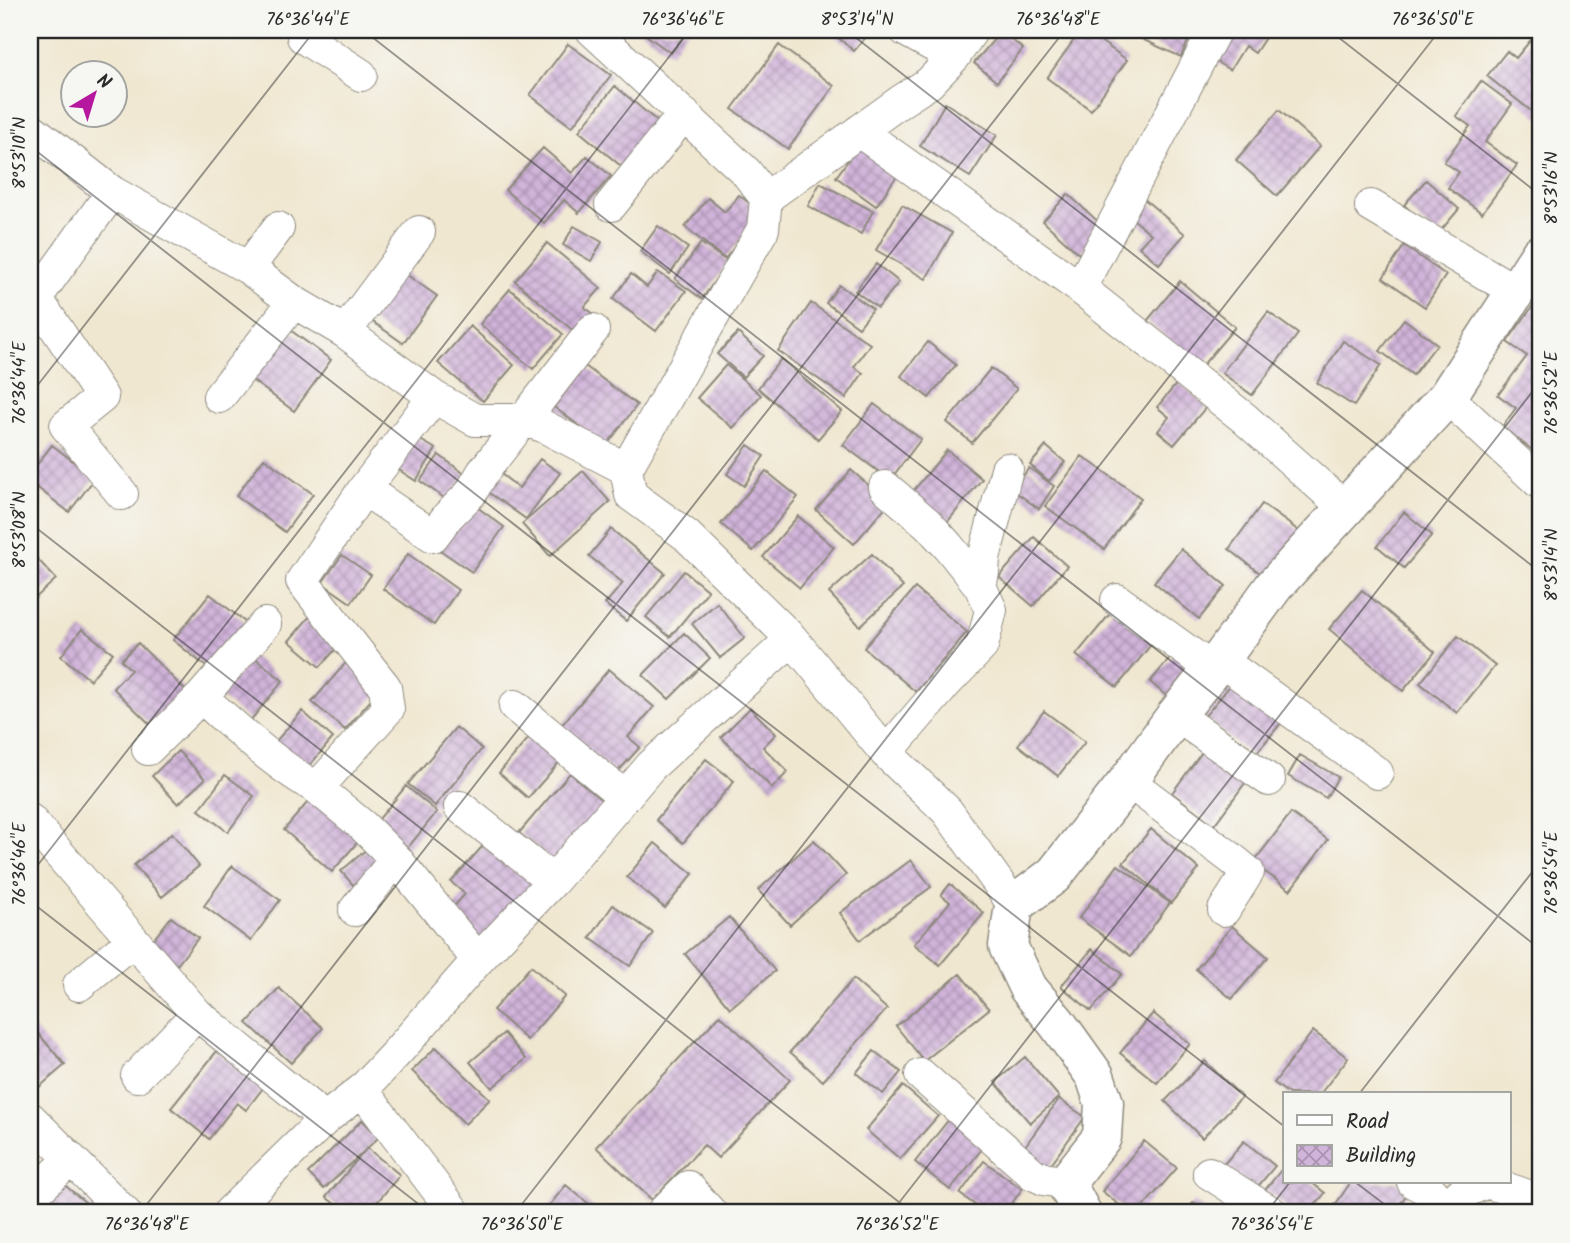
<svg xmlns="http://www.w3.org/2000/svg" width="1570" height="1243" viewBox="0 0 1570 1243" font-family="Kalam,sans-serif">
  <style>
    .building { fill: url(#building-cross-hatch) }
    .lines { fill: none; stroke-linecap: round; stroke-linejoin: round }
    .minor-casing { stroke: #8e897e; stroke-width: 34 }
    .tertiary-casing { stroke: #8e897e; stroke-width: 41 }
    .minor { stroke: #fff; stroke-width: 32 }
    .tertiary { stroke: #fff; stroke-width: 38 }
    .ticks { fill: none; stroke: #2b2b2b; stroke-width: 2; stroke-opacity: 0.45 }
    .neatline { fill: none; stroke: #2b2b2b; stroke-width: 2.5 }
    .ticks-label { font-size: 18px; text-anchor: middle; fill: #2b2b2b }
  </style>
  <defs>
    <pattern id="building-cross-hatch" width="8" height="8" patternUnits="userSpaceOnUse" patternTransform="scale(1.75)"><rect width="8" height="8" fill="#d1b4da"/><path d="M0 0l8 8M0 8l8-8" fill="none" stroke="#aa93b1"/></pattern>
  </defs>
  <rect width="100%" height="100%" fill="#f6f6f2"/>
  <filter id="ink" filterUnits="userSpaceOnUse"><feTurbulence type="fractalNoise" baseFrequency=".0143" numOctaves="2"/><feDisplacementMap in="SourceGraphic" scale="14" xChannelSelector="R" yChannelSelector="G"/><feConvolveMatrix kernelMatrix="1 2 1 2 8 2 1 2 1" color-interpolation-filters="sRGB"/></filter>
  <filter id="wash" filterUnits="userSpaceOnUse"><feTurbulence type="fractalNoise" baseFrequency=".00686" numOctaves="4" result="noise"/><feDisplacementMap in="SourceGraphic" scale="28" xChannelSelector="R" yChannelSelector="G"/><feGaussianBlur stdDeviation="1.57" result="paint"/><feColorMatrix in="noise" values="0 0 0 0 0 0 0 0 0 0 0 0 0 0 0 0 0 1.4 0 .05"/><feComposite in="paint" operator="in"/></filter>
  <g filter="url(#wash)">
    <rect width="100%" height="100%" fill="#f0e7d0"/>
    <g id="blocks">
      <!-- building -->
      <path class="building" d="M639,30H688L671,53Z
        M829,30H872L854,51Z
        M1081,30H1085L1127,60L1091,110L1047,78Z
        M1122,30H1193L1181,57Z
        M1231,30H1270L1255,53L1245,46L1230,70L1213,60Z
        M1001,31L1023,49L997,82L974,63Z
        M1534,36L1540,41V118L1487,76L1507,51L1516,58Z
        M568,44L611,75L572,127L530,95Z
        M779,45L834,86L788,149L732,109Z
        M1481,81L1512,104L1485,142L1517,165L1482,213L1448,188L1459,172L1444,162L1470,126L1456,116Z
        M615,86L664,127L627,171L579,131Z
        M945,103L997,135L970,177L920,146Z
        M1279,110L1320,146L1277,196L1236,160Z
        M860,144L899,173L876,206L836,177Z
        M543,148L572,173L587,156L611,176L579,213L564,200L544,223L505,190Z
        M1426,180L1459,209L1437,235L1404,205Z
        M820,183L873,211L861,234L808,206Z
        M1068,194L1104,227L1079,254L1043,221Z
        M739,195L762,213L725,259L685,227L708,198L725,212Z
        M1142,197L1185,234L1159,264L1139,247L1151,234L1127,214Z
        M902,205L952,233L926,279L876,250Z
        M574,226L602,242L591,261L563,245Z
        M658,226L688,248L670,274L640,251Z
        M547,243L601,288L584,307L594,314L577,334L515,281Z
        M701,243L728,262L702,299L675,279Z
        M1404,246L1446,275L1425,307L1383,278Z
        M876,264L899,282L878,308L855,291Z
        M400,270L437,296L403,343L366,317Z
        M658,272L686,291L656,331L613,299L631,274L647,287Z
        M1180,281L1235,327L1202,366L1147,321Z
        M839,285L873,309L859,327L826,303Z
        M510,289L563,334L533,369L480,324Z
        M1540,296V456L1502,427L1516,408L1498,395L1527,356L1507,342Z
        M811,303L870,344L854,367L863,373L846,398L778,351Z
        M1268,312L1298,334L1252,395L1222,373Z
        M1404,319L1437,344L1413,375L1380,351Z
        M282,324L331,360L294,411L245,375Z
        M470,326L514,365L483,401L438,363Z
        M738,333L763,356L743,377L717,354Z
        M1343,341L1381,365L1354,406L1317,383Z
        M928,342L956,365L929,398L901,376Z
        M781,359L842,411L818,439L758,388Z
        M726,365L761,395L733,428L697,398Z
        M585,366L637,405L606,446L554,407Z
        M991,368L1017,389L972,443L947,422Z
        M1178,382L1207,406L1174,445L1158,431L1169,417L1157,407Z
        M874,404L921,439L890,480L843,445Z
        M415,437L436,449L416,481L396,468Z
        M52,445L95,478L69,512L30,482V474Z
        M748,445L764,456L744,486L727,474Z
        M1046,446L1065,462L1049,481L1030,465Z
        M947,450L982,479L945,525L909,496Z
        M439,455L466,475L447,500L420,481Z
        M1082,456L1141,498L1104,549L1045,506Z
        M264,458L313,494L285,532L236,496Z
        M540,459L560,473L526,519L488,492L501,474L519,488Z
        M1029,468L1054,486L1039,509L1013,490Z
        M851,470L889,503L854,544L816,510Z
        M583,471L610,502L550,556L522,524Z
        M766,471L798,497L753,551L721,524Z
        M473,504L504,527L472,572L440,550Z
        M1262,504L1303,534L1269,580L1229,549Z
        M1404,512L1432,535L1404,568L1377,546Z
        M798,516L834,547L800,588L763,557Z
        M611,529L665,573L626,621L605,604L623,583L589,556Z
        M1034,537L1067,566L1033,606L999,577Z
        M1181,549L1226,586L1199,619L1154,582Z
        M30,551L56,579L30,603Z
        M408,554L458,590L434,625L383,589Z
        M872,554L903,587L860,626L829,593Z
        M342,555L371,575L351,603L322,583Z
        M684,571L708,591L670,637L646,617Z
        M915,588L967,632L916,692L864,648Z
        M1362,590L1435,652L1403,691L1329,629Z
        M210,594L251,627L214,673L173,640Z
        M717,603L745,638L720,658L692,624Z
        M1114,609L1154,641L1117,687L1076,655Z
        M310,616L341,643L320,667L289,641Z
        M82,629L113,653L90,680L61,656Z
        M684,633L710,658L669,699L643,675Z
        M1458,636L1495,666L1457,713L1420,683Z
        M138,643L193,698L158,732L113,688L131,670L121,660Z
        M1176,651L1198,669L1172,701L1150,682Z
        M253,656L283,681L250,721L220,697Z
        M350,658L383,686L345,730L312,702Z
        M609,669L654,707L628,737L640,747L616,774L560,727Z
        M1233,682L1282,722L1253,757L1204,717Z
        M750,708L776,734L763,747L788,772L772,788L721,737Z
        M302,711L333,738L302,774L271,747Z
        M1044,711L1085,742L1058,776L1018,745Z
        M456,727L482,749L435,806L408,784Z
        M533,733L562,759L528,798L499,773Z
        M1208,744L1251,775L1214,825L1172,793Z
        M178,751L205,779L178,804L152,776Z
        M1300,755L1338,777L1326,798L1288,776Z
        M706,759L734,781L683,843L656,820Z
        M570,773L606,804L555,863L519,833Z
        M225,775L254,796L228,832L199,810Z
        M406,786L437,812L405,851L374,825Z
        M313,796L361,838L332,872L284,830Z
        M1291,813L1328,840L1290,890L1253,863Z
        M1151,829L1199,869L1171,903L1123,863Z
        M172,833L199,866L162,897L134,865Z
        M488,840L536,882L484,943L448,913L465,894L451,882Z
        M814,840L846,875L790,925L758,890Z
        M655,843L693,874L665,908L627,877Z
        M368,848L380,862L353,885L341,871Z
        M911,860L931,887L860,940L840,913Z
        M1118,865L1170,903L1131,956L1079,918Z
        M232,866L280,900L251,941L204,906Z
        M950,884L984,913L940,965L914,944L950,902L941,895Z
        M613,905L653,933L630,966L590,938Z
        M171,917L198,938L177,965L150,944Z
        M729,917L775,971L730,1008L685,954Z
        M1232,926L1268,957L1232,999L1196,969Z
        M1092,949L1122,974L1091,1011L1061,986Z
        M531,966L565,996L527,1040L493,1010Z
        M960,974L989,1009L924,1061L896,1026Z
        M853,979L887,1009L823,1081L790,1052Z
        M279,988L323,1028L291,1063L247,1023Z
        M1153,1013L1190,1044L1157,1083L1120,1053Z
        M720,1015L790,1080L718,1158L704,1145L652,1200L596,1147Z
        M30,1024L65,1065L30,1095Z
        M1313,1031L1348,1058L1320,1094H1289L1274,1083Z
        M504,1033L526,1059L492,1088L470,1062Z
        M436,1047L490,1099L465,1124L412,1071Z
        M217,1051L263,1088L246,1110L237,1103L209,1139L171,1108Z
        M874,1051L901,1072L883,1094L856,1073Z
        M1025,1057L1059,1097L1030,1123L995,1082Z
        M1205,1061L1242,1097L1202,1138L1165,1101Z
        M903,1086L938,1116L900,1159L866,1130Z
        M1059,1099L1085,1117L1048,1168L1023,1149Z
        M954,1113L988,1141L950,1190L915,1162Z
        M362,1120L379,1137L324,1189L308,1173Z
        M1144,1141L1177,1168L1138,1213H1129L1102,1191Z
        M1244,1141L1275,1166L1255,1190L1224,1164Z
        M367,1148L400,1175L368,1213H346L326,1197Z
        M984,1161L1022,1189L1005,1213H986L960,1194Z
        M1285,1165V1182H1311L1325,1193L1309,1213H1294L1265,1190Z
        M61,1182L98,1213H41L38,1210Z
        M1351,1182H1397L1409,1191L1394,1213H1346L1335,1205Z
        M566,1185L600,1213H543Z
        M1194,1202L1208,1213H1184Z"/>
    </g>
  </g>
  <g filter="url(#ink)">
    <use href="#blocks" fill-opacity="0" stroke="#8e897e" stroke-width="2"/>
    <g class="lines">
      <!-- minor casing -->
      <g class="minor-casing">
        <path id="minor" d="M310,30L303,37L361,75
          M592,30L746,172L766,198L763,229L626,469
          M905,30L954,57
          M30,128L112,192L248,268L294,302L345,332L434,397L475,420H524L543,426L626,469L631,495L686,535L792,639L886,753L947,811L1014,905
          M859,131L1080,288L1244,418L1345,508
          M112,192L36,298L102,397L66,426L122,494
          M766,198L901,101L929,83L954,57L972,30
          M611,205L684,114
          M1371,206L1515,291
          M248,268L278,228
          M1080,288L1215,30
          M345,332L419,232
          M219,397L294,302
          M434,397L364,489L302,581L385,687L388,709L317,788L363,826L396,859L478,960
          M1447,397L1540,483
          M885,487L928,524L948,546L980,586L991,610L982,646L948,681L886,753
          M364,489L433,536L448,516L470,494L483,472L593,330
          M980,586L983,573L984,558L1007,469
          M1117,600L1212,669
          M265,624L201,697C238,729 274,764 317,788
          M1220,660L1377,773
          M515,706L625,797
          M1176,715L1269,780
          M148,749L201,697
          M1128,781L1231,858L1248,872L1224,910
          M460,807L553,881
          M30,820L197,1014L325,1119
          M355,910L396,859
          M79,985L133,940
          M921,1075L1033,1174L1044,1179L1066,1183
          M137,1076L197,1014
          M362,1090L455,1213
          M30,1118L125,1213
          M1209,1173L1272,1213
          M1413,1182L1432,1192L1442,1203V1213
          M30,1197L71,1159
          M229,1213L325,1119L362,1090L399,1050L478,960L553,881L651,766L792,639
          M662,1213L688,1187L711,1213
          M1450,1213L1460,1194L1487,1182L1540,1200"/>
      </g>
      <!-- tertiary casing -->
      <g class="tertiary-casing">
        <path id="tertiary" d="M1082,1213L1066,1183L1102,1137L1104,1103L1095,1076L1057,1023L1028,988L1008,946L1014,905L1054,875L1128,781L1176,715L1220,660L1274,586L1447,397L1540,254"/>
      </g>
      <!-- minor -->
      <use href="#minor" class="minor"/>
      <!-- tertiary -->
      <use href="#tertiary" class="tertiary"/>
    </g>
  </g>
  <!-- ticks -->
  <path class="ticks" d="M363,30L1540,949M846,30L1540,572M1329,30L1540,195M30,146L1285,1127M30,395L315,30M30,523L913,1213M30,875L690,30M30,901L430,1213M1359,1094L1540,862M1355,1182L1396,1213M140,1213L1065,30M515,1213L1440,30M891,1213L1540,382M1266,1213L1290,1182"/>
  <!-- margin -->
  <rect width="1570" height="1243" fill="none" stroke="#f6f6f2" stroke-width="77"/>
  <!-- legend -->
  <rect x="1283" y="1092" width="228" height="91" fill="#f6f6f2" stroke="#a5a5a2" stroke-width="2"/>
  <rect x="1297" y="1115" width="35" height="10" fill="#ffffff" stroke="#a5a5a2" stroke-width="2"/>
  <text x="1346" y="1128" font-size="21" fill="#2b2b2b">Road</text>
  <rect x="1297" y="1145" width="35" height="21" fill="url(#building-cross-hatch)" stroke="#a5a5a2" stroke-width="2"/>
  <text x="1346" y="1162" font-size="21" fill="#2b2b2b">Building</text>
  <!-- north arrow -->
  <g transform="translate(94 94) rotate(38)"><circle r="33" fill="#f6f6f2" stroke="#a5a5a2" stroke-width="2"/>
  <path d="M0-5L12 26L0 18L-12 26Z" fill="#b5179e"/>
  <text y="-10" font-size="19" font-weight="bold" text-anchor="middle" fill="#2b2b2b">N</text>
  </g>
  <rect x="38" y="38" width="1494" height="1166" class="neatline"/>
  <g class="ticks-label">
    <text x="308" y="25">76°36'44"E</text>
    <text x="683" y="25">76°36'46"E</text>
    <text x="857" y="25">8°53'14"N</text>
    <text x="1058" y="25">76°36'48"E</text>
    <text x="1433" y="25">76°36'50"E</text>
    <text transform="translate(19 153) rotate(-90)" y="6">8°53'10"N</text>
    <text transform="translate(1551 188) rotate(-90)" y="6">8°53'16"N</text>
    <text transform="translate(19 383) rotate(-90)" y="6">76°36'44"E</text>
    <text transform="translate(1551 393) rotate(-90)" y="6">76°36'52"E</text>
    <text transform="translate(19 530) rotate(-90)" y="6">8°53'08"N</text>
    <text transform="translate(1551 565) rotate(-90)" y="6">8°53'14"N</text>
    <text transform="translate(19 864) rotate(-90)" y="6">76°36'46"E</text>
    <text transform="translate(1551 873) rotate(-90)" y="6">76°36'54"E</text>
    <text x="147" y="1230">76°36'48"E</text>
    <text x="522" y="1230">76°36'50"E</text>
    <text x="897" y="1230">76°36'52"E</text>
    <text x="1272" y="1230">76°36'54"E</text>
  </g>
</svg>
